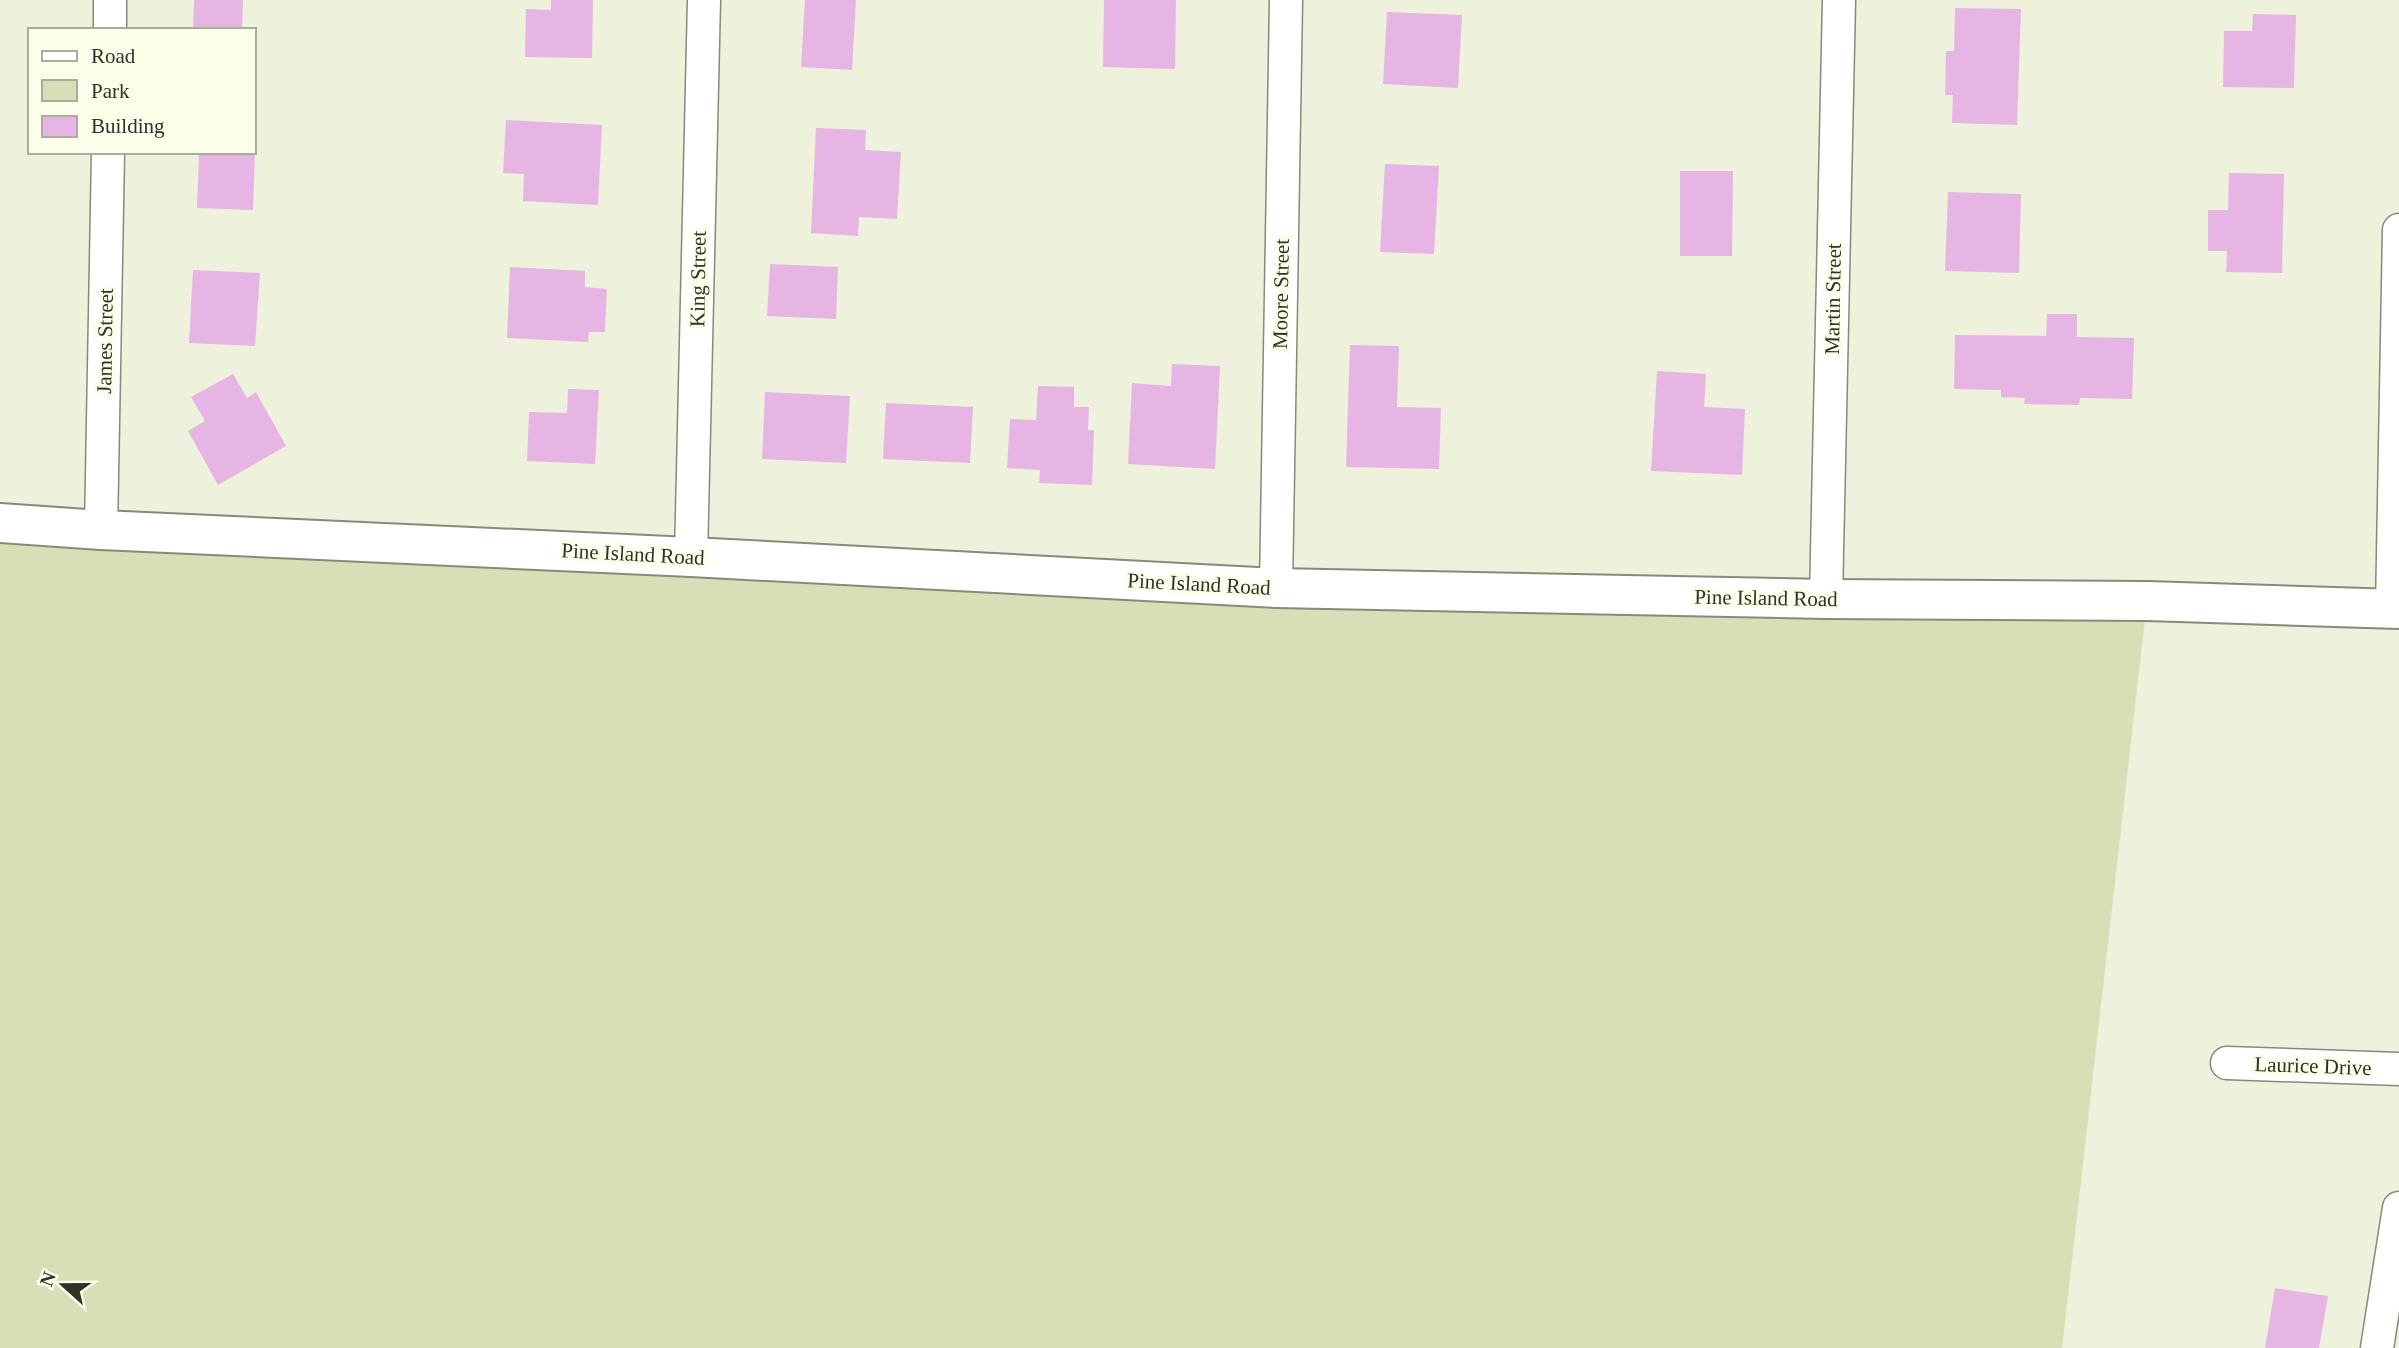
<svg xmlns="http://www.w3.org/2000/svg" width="2399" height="1348" viewBox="0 0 2399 1348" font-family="'Times New Roman',serif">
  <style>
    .green { fill: #d9deb7 }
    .building { fill: #e7b5e4 }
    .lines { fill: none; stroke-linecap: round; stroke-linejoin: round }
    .street-casing { stroke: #878a77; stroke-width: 35 }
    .secondary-casing { stroke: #878a77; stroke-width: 42 }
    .street { stroke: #fff; stroke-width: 32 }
    .secondary { stroke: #fff; stroke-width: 38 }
    .labels { text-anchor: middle; stroke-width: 7; stroke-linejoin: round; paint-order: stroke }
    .street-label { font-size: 21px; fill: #303129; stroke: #fbffe9 }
  </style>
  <rect width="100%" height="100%" fill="#eef1dc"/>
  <!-- green -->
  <path class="green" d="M0,522L2147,601L2062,1348H0Z"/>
  <!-- building -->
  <path class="building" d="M194,0H243L242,30H193Z
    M551,0H593L592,58L525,57L526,9L551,10Z
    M805,0H856L852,70L801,67Z
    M1104,0H1176L1175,69L1103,67Z
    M1955,8L2021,9L2017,125L1952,123L1953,95H1945L1946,51H1954Z
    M1387,12L1462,15L1458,88L1383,84Z
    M2253,14L2296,15L2294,88L2223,87L2224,31H2252Z
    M506,120L602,125L598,205L523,201L524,174L503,173Z
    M816,128L866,130L865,150L901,152L897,219L859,217L858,236L811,233Z
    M199,152H255L253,210L197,208Z
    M1385,164L1439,166L1434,254L1380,252Z
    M1680,171H1733L1732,256H1680Z
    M2229,173L2284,174L2282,273L2226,272L2227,251H2208V210H2228Z
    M1948,192L2021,194L2019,273L1945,271Z
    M770,264L838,267L836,319L767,316Z
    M510,267L585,271V287L607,289L605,332H589L588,342L507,338Z
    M193,270L260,273L255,346L189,343Z
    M2047,314H2077V337L2134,338L2132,399L2080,398L2079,405L2024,404L2025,398L2001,397V390L1954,389L1955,335L2046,336Z
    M1350,345L1399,346L1397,407L1441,408L1439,469L1346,467Z
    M1172,364L1220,366L1215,469L1128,464L1132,383L1171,386Z
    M1657,371L1706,374L1704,407L1745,409L1742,475L1651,471Z
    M233,374L247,398L256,392L286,446L218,485L188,431L205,421L191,397Z
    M1038,386L1074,387V407H1089L1088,430H1094L1092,485L1039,483L1040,470L1007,468L1010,419L1036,420Z
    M568,389L599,390L595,464L527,461L529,412L567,413Z
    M765,392L850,396L846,463L762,459Z
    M886,403L973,407L970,463L883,459Z
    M2275,1288L2328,1296L2319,1348H2265Z"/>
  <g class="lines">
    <!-- street casing -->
    <g class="street-casing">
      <path id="street" d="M110,30V0
        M101,530L108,152
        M691,557L704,0
        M1276,588L1286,0
        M1826,599L1839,0
        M2392,609L2399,230
        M2227,1063L2399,1069
        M2377,1348L2399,1208"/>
    </g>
    <!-- secondary casing -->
    <g class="secondary-casing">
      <path id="secondary" d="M0,523L101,530L691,557L1276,588L1826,599L2147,601L2399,609"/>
    </g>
    <!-- street -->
    <use href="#street" class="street"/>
    <!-- secondary -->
    <use href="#secondary" class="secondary"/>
  </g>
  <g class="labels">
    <!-- street labels -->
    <g class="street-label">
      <text transform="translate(698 279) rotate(-89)" y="7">King Street</text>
      <text transform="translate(1281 294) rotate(-89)" y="7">Moore Street</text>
      <text transform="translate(1833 299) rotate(-89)" y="7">Martin Street</text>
      <text transform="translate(105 341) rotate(-89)" y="7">James Street</text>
      <text transform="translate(633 554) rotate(3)" y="7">Pine Island Road</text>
      <text transform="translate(1199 584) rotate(3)" y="7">Pine Island Road</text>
      <text transform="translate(1766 598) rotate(1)" y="7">Pine Island Road</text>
      <text transform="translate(2313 1066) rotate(2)" y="7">Laurice Drive</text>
    </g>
  </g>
  <!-- legend -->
  <rect x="28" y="28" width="228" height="126" fill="#fbffe9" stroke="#aaad9c" stroke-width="2"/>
  <rect x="42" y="51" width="35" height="10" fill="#ffffff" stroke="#aaad9c" stroke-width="2"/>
  <text x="91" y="63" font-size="21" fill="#303129">Road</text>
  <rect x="42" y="80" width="35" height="21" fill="#d9deb7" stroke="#aaad9c" stroke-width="2"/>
  <text x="91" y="98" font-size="21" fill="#303129">Park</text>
  <rect x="42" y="116" width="35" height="21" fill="#e7b5e4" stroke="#aaad9c" stroke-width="2"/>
  <text x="91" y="133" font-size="21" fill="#303129">Building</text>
  <!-- north arrow -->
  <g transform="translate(63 1285) rotate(291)" stroke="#fbffe9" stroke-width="5" paint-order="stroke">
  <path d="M0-5L12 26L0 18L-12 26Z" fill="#303129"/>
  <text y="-10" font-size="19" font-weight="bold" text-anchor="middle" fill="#303129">N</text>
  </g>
</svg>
